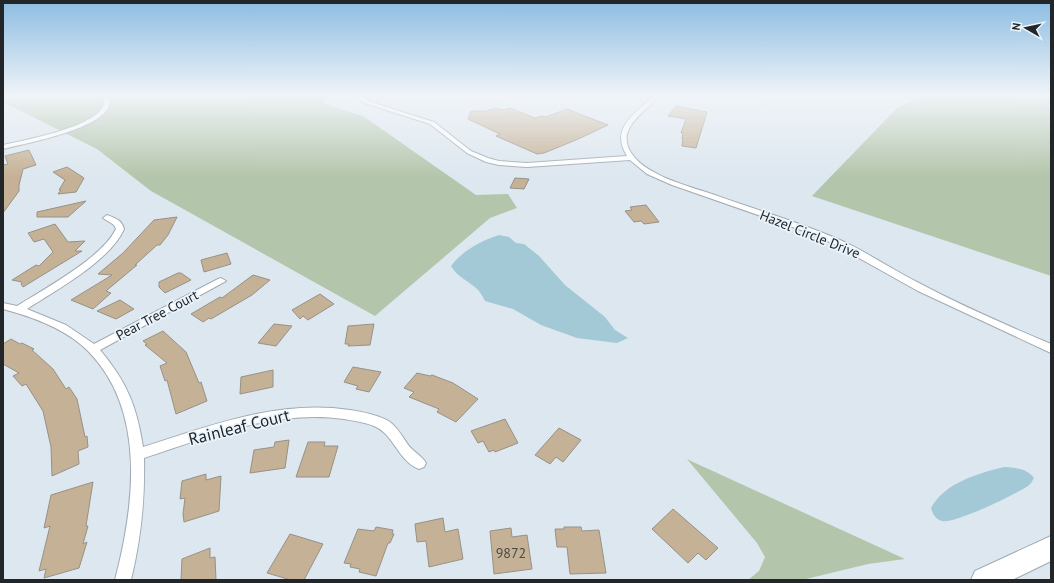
<svg xmlns="http://www.w3.org/2000/svg" width="1054" height="583" viewBox="0 0 1054 583" font-family="'PT Sans',sans-serif">
  <style>
    .green { fill: #b3c5aa }
    .water { fill: #a3c9d6 }
    .building { fill: #c5b195; stroke: #979188 }
    .lines { fill: none; stroke-linecap: round; stroke-linejoin: round }
    .minor-casing { stroke: #a2abb3; stroke-width: 2 }
    .primary-casing { stroke: #a2abb3; stroke-width: 2 }
    .minor { fill: #fff; fill-rule: evenodd }
    .primary { fill: #fff; fill-rule: evenodd }
    .labels { text-anchor: middle; stroke-width: 3.5; stroke-linejoin: round; paint-order: stroke }
    .street-label { font-size: 14px; fill: #232629; stroke: #eaf4fc }
    .near-number-label { font-size: 14px; fill: #4c4944 }
    .near-street-label { font-size: 17px; fill: #232629; stroke: #eaf4fc }
  </style>
  <rect width="100%" height="100%" fill="#dde7ef"/>
  <!-- green -->
  <path class="green" d="M3,95H326L324,104L363,116L476,195L508,194L517,208L490,218L375,316L151,191L97,149L3,102Z
    M924,95H1051V276L812,196L897,108Z
    M687,459L693,462L905,559L868,564L802,580H748L759,571L765,557L757,543Z"/>
  <!-- water -->
  <path class="water" d="M499,235L509,237L516,243L524,244L539,256L565,285L605,317L615,330L628,338L617,343L577,338L541,325L513,309L485,301C483,297 481,293 478,290C469,281 457,277 451,266C462,251 481,241 499,235Z
    M1004,467C1016,468 1027,468 1034,478C1032,481 1031,484 1028,486C1016,494 955,524 942,521C935,519 933,514 931,508C944,483 979,473 1004,467Z"/>
  <!-- building -->
  <path class="building" d="M676,106L707,112L696,148L682,146L683,139H682L683,133H681L686,119L668,116Z
    M496,108L503,110L510,108L535,118L542,116L546,117L567,109L608,125L576,140L544,153L537,154L496,136L500,134L468,119L471,111H486Z
    M29,150L36,165L23,169L19,185V191L3,213V165L8,164L5,156Z
    M67,167L84,178L76,192L58,194L61,190H59L65,180L53,172Z
    M515,178L529,179L524,189L510,188Z
    M86,201L68,217H37V212Z
    M646,205L659,222L644,224L641,221L634,222L625,211L632,210L630,207Z
    M177,217L168,235L160,245H157L135,265H137L106,291L111,293L93,309L71,300L112,275L98,274L123,253L154,220Z
    M55,224L68,242L85,241L75,251H82L23,287L21,284L22,282L12,280L36,265L39,266L53,252L44,239L34,242L28,233Z
    M227,253L231,264L204,272L201,260Z
    M178,273H181L191,280L165,293L159,287V282Z
    M253,275L270,280L252,295L211,319L209,318L203,322L191,314L220,297L222,298Z
    M320,294L334,304L308,320L303,316L300,319L292,310Z
    M120,300L134,309L116,319L97,311Z
    M274,324L292,326L276,346L258,343Z
    M374,324L370,345L348,346L349,344H345L348,326Z
    M163,331L186,352L199,383L201,382L207,401L176,414L167,380L165,381L160,366L167,363L145,345L147,344L143,341Z
    M11,339L20,344L22,343L34,349L32,350L53,369L66,389L69,387L77,399L85,437L87,436L88,447L78,451L79,464L52,476L51,447L43,411L26,384L22,386L13,376L19,373L3,364V344Z
    M353,367L381,372L369,392L356,389L358,386L344,382Z
    M273,370V387L240,394L241,377Z
    M417,373L430,376L432,375L453,383L478,399L456,422L437,412L439,409L409,397L414,392L404,388Z
    M505,419L518,443L495,452L494,450L489,452L483,441L478,443L471,431Z
    M559,428L581,440L563,462L556,457L550,464L535,455Z
    M289,440L285,468L250,473L254,450L274,447L275,442Z
    M308,442H325L324,446H338L329,477H296Z
    M206,474V480L221,476L219,511L184,522L183,514L185,498L180,499L182,481Z
    M93,482L86,526H88L83,544L87,542L79,568L44,578L46,569L39,571L50,526L44,528L51,495Z
    M673,509L718,548L706,560L698,553L688,563L652,529Z
    M443,518L445,532L458,529L463,559L429,567L426,541L417,542L415,524Z
    M376,527L393,530L392,534H394L390,543H388L376,576L359,572L360,569L350,567L351,564L344,563L358,529L374,531Z
    M564,527H581L582,531L599,530L606,573L570,574L567,547H557L555,529H564Z
    M511,528L512,537L527,535L532,569L494,574L490,531Z
    M290,534L323,544L304,580H291L267,573Z
    M210,548V558L215,557L216,580H181L182,559Z"/>
  <g class="lines">
    <!-- minor casing -->
    <g class="minor-casing">
      <path id="minor" d="M100,95H106L109,98C118,127 23,144 3,149V145C25,140 90,128 102,108C104,106 104,102 104,99Z
        M353,95H360L368,101L434,122L471,151L488,158L499,161L527,163L627,156C609,127 636,114 654,95H660C648,110 618,126 629,149C641,175 689,186 715,195C756,210 799,222 840,240C867,252 891,269 917,282C960,305 1006,325 1051,344V353L918,291L832,243L801,230L672,185L647,174L630,160L527,167L499,165L486,162L467,153L430,124L364,103Z
        M107,215C115,218 122,220 124,229C110,261 56,290 27,309L66,325L94,344L218,279L221,278L226,281L100,350C127,382 137,407 143,447C210,426 278,399 350,410C363,412 379,415 390,422C398,428 403,438 409,446C414,452 422,456 426,463L424,467L419,469C398,461 394,434 374,426C364,422 354,421 344,419C275,409 208,437 144,458C145,500 141,539 131,580H115C134,507 147,412 89,352C67,329 33,317 3,309V303L17,306C44,289 102,258 116,229L114,225L103,218Z"/>
    </g>
    <!-- primary casing -->
    <g class="primary-casing">
      <path id="primary" d="M1051,536V561L1012,580H971L975,571Z"/>
    </g>
    <!-- minor -->
    <use href="#minor" class="minor"/>
    <!-- primary -->
    <use href="#primary" class="primary"/>
  </g>
  <!-- sky -->
  <linearGradient id="sky" x2="0" y2="1"><stop stop-color="#8cbce1"/><stop offset="0.54" stop-color="#f0f4f8"/><stop offset="1" stop-color="#f0f4f8" stop-opacity="0"/></linearGradient>
  <rect width="1054" height="177" fill="url(#sky)"/>
  <g class="labels">
    <!-- street labels -->
    <g class="street-label">
      <text transform="translate(810 234) rotate(22)" y="5">Hazel Circle Drive</text>
      <text transform="translate(157 315) rotate(-28)" y="5">Pear Tree Court</text>
    </g>
    <!-- near-number labels -->
    <g class="near-number-label">
      <text x="511" y="558">9872</text>
    </g>
    <!-- near-street labels -->
    <g class="near-street-label">
      <text transform="translate(239 427) rotate(-14)" y="6">Rainleaf Court</text>
    </g>
  </g>
  <!-- border -->
  <rect width="1054" height="583" fill="none" stroke="#232629" stroke-width="8"/>
  <!-- north arrow -->
  <g transform="translate(1026 28) rotate(279)" stroke="#eaf4fc" stroke-width="3" paint-order="stroke">
  <path d="M0-3L7 15L0 10L-7 15Z" fill="#232629"/>
  <text y="-6" font-size="11" font-weight="bold" text-anchor="middle" fill="#232629">N</text>
  </g>
</svg>
